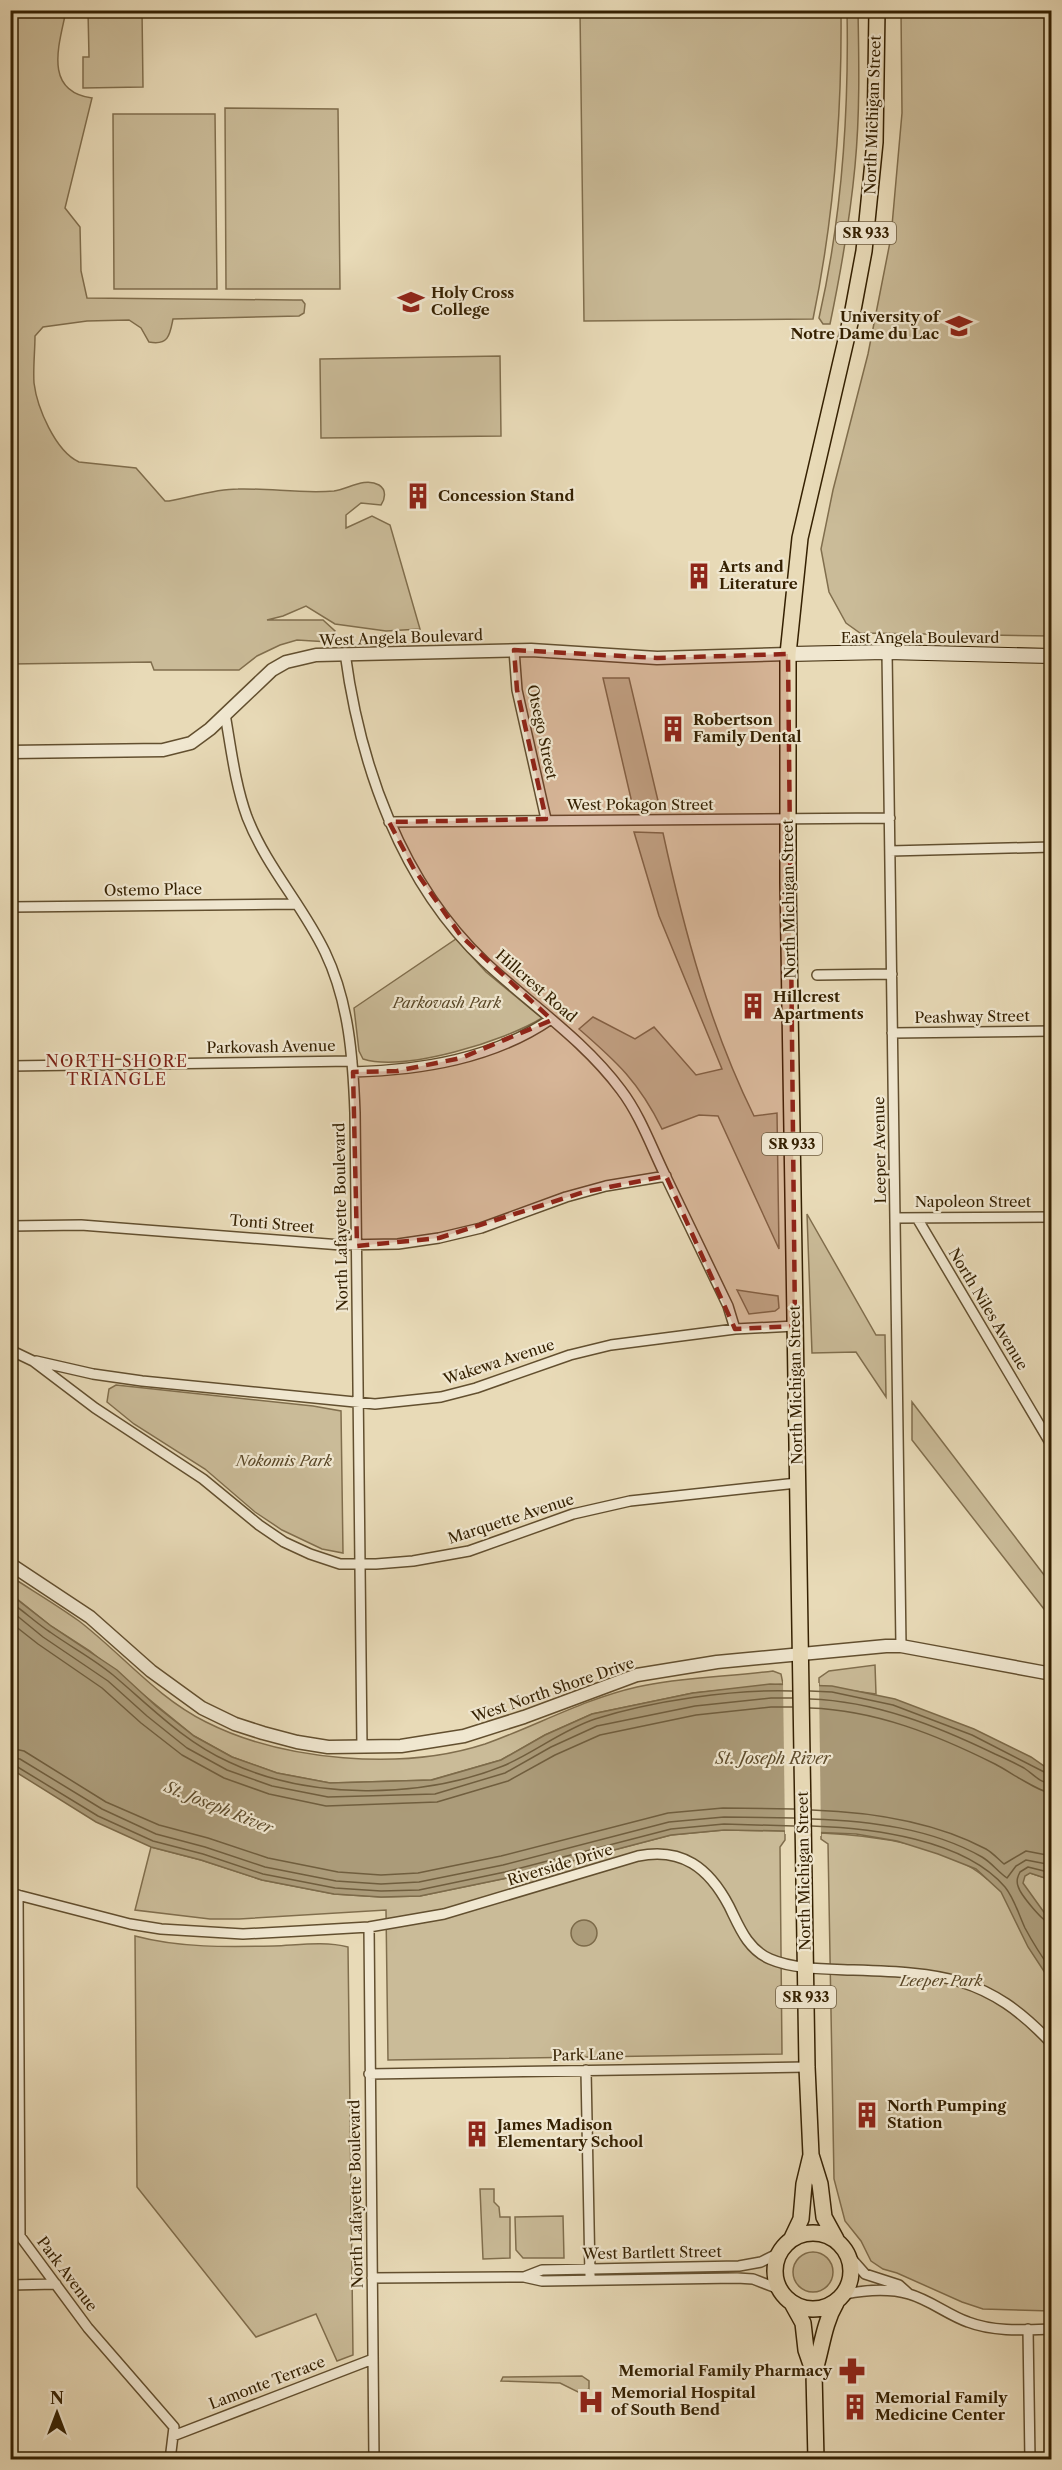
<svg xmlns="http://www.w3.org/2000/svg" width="1062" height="2470" viewBox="0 0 1062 2470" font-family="'Libre Caslon Text',serif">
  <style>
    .green { fill: #cabb98; stroke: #806e4d; stroke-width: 1.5 }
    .water { fill: #ab9b79; stroke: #7c6a49; stroke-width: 1.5 }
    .pier { fill: #e8dab7 }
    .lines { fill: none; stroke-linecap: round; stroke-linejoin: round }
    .shore { stroke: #705e3e; stroke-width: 1.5 }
    .minor-casing { stroke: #624f2f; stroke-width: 12 }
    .tertiary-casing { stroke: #624f2f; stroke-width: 15 }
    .secondary-casing { stroke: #352102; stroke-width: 16 }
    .primary-casing { stroke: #352102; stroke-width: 18 }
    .minor { stroke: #f0e7d0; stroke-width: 9 }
    .tertiary { stroke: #f0e7d0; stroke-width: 12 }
    .secondary { stroke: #f0e7d0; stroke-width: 14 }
    .primary { stroke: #e8dab7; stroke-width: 15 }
    .marked { fill: #8f2418; fill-opacity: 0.2; stroke: #8f2418; stroke-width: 4.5; stroke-dasharray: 12 8; stroke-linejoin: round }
    .labels { text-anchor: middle; stroke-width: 4.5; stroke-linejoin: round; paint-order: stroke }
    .shield { fill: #f0e7d0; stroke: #6d5c40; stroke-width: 1.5 }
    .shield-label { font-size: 14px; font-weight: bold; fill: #352102 }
    .street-label { font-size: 15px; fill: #352102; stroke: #f0e7d0 }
    .poi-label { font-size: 15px; font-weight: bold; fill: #352102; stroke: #f0e7d0; text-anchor: start }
    .park-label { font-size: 15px; font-style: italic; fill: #5a4828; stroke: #f0e7d0 }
    .neighbourhood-label { font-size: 16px; letter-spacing: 1.5px; fill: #7a1f14; stroke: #f0e7d0 }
    .water-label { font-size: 16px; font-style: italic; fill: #5e4c2c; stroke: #f0e7d0 }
  </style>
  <rect width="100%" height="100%" fill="#e8dab7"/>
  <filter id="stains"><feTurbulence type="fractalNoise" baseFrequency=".00333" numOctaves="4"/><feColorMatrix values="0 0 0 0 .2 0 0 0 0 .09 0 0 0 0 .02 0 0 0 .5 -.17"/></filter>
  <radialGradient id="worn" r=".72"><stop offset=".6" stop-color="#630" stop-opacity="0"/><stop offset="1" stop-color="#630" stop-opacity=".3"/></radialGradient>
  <!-- green -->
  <path class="green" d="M10,11H66C59,45 43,91 92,98L65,208L80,227L81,271L87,298L294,300H302L305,304L304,313L299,316L173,319C170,334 169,346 149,342L141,328L129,320L87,321L43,327L35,336C35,351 33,367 34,383C37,407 55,451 79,462L136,468L165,501H169C191,497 215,489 238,489C270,488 302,494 334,491C348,489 365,477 379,485C387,490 385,499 381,505L361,503L346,515V528L372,516L390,525L420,629L386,631L335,624L306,606L283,616L267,620H323L335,631L329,642L297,640L280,645L257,656L239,670H154L151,662L11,664Z
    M88,11H142L143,87L83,88V57H89Z
    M580,11H841C842,114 834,217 813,319L584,321Z
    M847,11H858C859,62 860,114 855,166C850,219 841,271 830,324H823L819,318C842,217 849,114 847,11Z
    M901,11H1051V636L860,633L846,623L829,592L821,549L833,490L868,354L891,237L902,113Z
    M225,108L338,109L340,289H226Z
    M113,114H215L217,289H114Z
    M500,356L501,436L321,438L320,359Z
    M603,678H629L659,805L632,803Z
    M634,832L663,833C684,930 710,1027 754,1116L777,1113L779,1249L718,1116L699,1115L662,1129C639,1082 617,1062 579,1029L593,1017L635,1039L654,1027L696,1075L722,1069L659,916Z
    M456,939L486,972L542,1018C505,1041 405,1072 363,1059L359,1051L354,1008Z
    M807,1214L876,1335H885L886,1397L856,1352L812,1353Z
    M737,1290L778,1296L779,1308L775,1311L749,1314Z
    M116,1385L313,1406L341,1411L343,1553L322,1549L282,1530L255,1512L205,1469L134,1424L107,1402L109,1389Z
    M912,1402L1051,1584V1618L912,1440Z
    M10,1576C33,1591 57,1605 79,1621C122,1654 156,1697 206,1722C283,1761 402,1771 485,1744C536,1726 584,1699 637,1687C681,1677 728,1677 773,1671L781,1674L783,1684L693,1693L592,1714L545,1735L501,1760L431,1780L330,1783L277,1773L232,1757L194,1736L90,1651L51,1626L11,1594Z
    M875,1665L876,1694L819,1686V1678L829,1671Z
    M724,1830L785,1831V1840L780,1847L782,2054L388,2060L386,1910L239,1919H210L135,1910L151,1847L201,1860L262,1880L334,1894L381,1897L420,1896L507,1878L671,1835Z
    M821,1833C871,1835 949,1845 987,1879L1030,1873L1051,1880V2311L983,2309L962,2302L897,2273L883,2269L871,2261L861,2241L845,2221L834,2179L828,1844L821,1839Z
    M135,1936C180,1948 227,1947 274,1946C299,1945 325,1941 348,1947L353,2355L337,2361L316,2314L256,2337L137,2187Z
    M480,2189H494V2202L499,2207L500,2217H510V2258L483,2259Z
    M563,2216L564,2258H523L516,2250L515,2217Z
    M793 2272a20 20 0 1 1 40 0a20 20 0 1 1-40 0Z
    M582,2376L589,2381V2389L580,2393L560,2383L501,2381L503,2377Z"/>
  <!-- water -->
  <path class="water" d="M10,1594L51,1626L117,1670L156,1706L194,1736L232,1757L277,1773L330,1783L432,1780L501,1760L545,1735L592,1714L693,1693L770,1684L832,1686L895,1699L974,1729L1031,1757L1051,1771V1880L1030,1873L1025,1876L1023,1883L1051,1922V1982L1028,1947L1001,1892L976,1869L938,1854L897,1841L856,1834L785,1831L724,1830L671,1835L507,1878L420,1896L381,1897L334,1894L262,1880L201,1860L151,1847L96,1822L11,1769Z
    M571 1933a13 13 0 1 1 26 0a13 13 0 1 1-26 0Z"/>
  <!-- pier -->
  <path class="pier" d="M783,1681L819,1683L821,1836L785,1834Z"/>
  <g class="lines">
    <!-- shore -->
    <path class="shore" d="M10,1602C24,1611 36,1623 50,1632C71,1647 94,1659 113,1675C151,1707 183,1741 229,1762C309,1800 421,1799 503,1766C534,1753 562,1730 595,1719C652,1701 733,1689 792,1691
      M10,1610L43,1637L108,1681L147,1716L187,1748L227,1770L272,1786L328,1797L435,1794L505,1773L551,1747L597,1726L695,1706L771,1698H792
      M10,1622L38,1644L102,1688L141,1723L182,1755L224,1778L269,1794L326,1806L437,1802L508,1781L555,1755L600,1735L696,1715L771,1707H792
      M810,1691L832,1692L893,1705L972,1735L1052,1776
      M810,1699C875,1701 937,1726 995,1754C1004,1758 1015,1763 1024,1768C1033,1774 1040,1783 1052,1784
      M810,1708C875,1710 937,1735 995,1764C1009,1771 1038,1792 1052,1793
      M10,1748L24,1751L106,1802L159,1825L208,1838L268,1858L338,1872L381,1875L418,1873L501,1856L668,1813L723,1808L794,1809
      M10,1757L20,1759L102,1809L156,1834L205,1847L265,1867L336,1881L381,1884L419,1882L503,1865L669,1822L724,1817L794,1818
      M10,1764L16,1766L98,1816L153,1841L203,1854L263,1874L335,1888L381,1891L419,1890L505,1872L671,1829L724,1824L794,1826
      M812,1810C871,1812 933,1821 986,1849C993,1853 998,1859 1004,1864L1026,1851L1052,1856
      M812,1819C869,1821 931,1828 982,1857C991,1862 998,1872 1007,1878L1016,1866L1026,1860L1052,1865
      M812,1826C871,1828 964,1839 1005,1887C1014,1898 1019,1915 1025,1928C1033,1943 1042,1957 1052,1971
      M1052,1873L1028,1867L1020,1872C1018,1876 1016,1880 1018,1886C1020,1894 1044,1924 1052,1924"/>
    <!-- minor casing -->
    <g class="minor-casing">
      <path id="minor" d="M514,650L517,690L546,819
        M887,652L901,1646
        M345,653C360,765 401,883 485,962C531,1005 584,1040 621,1090C640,1115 651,1146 665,1175C686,1218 707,1262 728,1306L735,1329
        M225,714C231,748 235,784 247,817C267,868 302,904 325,952C349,1002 353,1058 355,1113L362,1747
        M389,822L890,818
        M890,851L1052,847
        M10,907L296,904
        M817,975L892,974
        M892,1033L1052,1031
        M10,1066L352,1061
        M353,1072C421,1070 493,1059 551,1019
        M896,1218L1052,1217
        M917,1218L1052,1446
        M10,1226L81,1225L341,1245L398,1244L439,1238L481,1228L566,1197L606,1186L666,1176
        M10,1350L33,1361L95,1408L203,1479L259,1525L284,1542L310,1554L340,1564H376L413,1561L469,1551L573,1514L630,1501L797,1483
        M36,1361L93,1374L142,1381L375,1404L441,1397L476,1388L570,1355L611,1345L735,1329L795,1326
        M10,1893L130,1924L161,1929L243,1934L300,1931L369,1927L444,1914L638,1856C682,1847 709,1868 729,1906C739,1926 747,1949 770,1959C793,1969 825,1969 851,1970C940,1973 987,1974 1052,2044
        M18,1895L20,2236L88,2328L174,2427L170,2460
        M369,1927L374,2460
        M586,2070L590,2275
        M369,2074L807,2067
        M850,2257L865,2274L899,2285L909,2294
        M524,2277L542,2270L739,2266L761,2262L779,2253
        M372,2278L524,2277L542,2281L737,2278L753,2279L779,2289
        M10,2285L56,2284
        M845,2294C866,2290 888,2288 909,2294C930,2300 948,2315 968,2322C994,2332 1024,2330 1052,2329
        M1028,2329L1030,2460
        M173,2436L373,2359"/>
    </g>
    <!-- tertiary casing -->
    <g class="tertiary-casing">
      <path id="tertiary" d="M10,752L163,750L191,743L210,729L272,670L286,662L316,655L531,650L657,658L788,654
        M10,1564L90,1617L151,1671L202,1708L235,1724L263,1733L297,1742L328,1747L401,1746L464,1736L524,1717L637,1675L717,1662L886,1646H901L1052,1674"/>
    </g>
    <!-- secondary casing -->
    <g class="secondary-casing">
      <path id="secondary" d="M788,654L887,652L1052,656"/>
    </g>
    <!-- primary casing -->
    <g class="primary-casing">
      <path id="primary" d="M775 2271a38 38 0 1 1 76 0a38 38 0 1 1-76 0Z
        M792,2238L801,2219L804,2184L811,2155
        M836,2239L824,2217L820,2184L811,2155L807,2067L788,882V654L800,538L853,310L864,251L875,142L877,10
        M793,2305L803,2323L806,2350L814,2373L816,2460
        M814,2373C822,2349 823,2325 836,2303"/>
    </g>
    <!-- minor -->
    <use href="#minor" class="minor"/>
    <!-- tertiary -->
    <use href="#tertiary" class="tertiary"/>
    <!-- secondary -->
    <use href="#secondary" class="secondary"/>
    <!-- primary -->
    <use href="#primary" class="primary"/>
  </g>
  <!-- marked area -->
  <path class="marked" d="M514,650L657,658L788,654L795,1326L735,1329L666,1176L584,1192L439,1238L357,1246L353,1072L397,1071L461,1058L552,1020L461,936L414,869L389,822L546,819L517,690Z"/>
  <!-- icons -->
  <defs>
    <g id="university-bare" transform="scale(2.07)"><path d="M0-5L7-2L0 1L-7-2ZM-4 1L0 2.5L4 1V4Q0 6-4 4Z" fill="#8f2418" stroke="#f0e7d0" stroke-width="2.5" paint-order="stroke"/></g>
    <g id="building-bare" transform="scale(2.07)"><path d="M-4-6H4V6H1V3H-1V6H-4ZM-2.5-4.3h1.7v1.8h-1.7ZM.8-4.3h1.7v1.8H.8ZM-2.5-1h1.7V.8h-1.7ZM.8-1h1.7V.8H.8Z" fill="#8f2418" stroke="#f0e7d0" stroke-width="2.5" paint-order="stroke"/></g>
    <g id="pharmacy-bare" transform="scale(2.07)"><path d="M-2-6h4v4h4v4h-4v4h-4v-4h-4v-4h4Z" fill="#8f2418" stroke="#f0e7d0" stroke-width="2.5" paint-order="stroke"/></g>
    <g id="hospital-bare" transform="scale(2.07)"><path d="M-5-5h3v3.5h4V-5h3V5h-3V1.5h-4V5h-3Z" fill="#8f2418" stroke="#f0e7d0" stroke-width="2.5" paint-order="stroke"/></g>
  </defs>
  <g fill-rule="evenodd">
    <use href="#university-bare" x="411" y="302"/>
    <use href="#university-bare" x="959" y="326"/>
    <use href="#building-bare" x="418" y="496"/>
    <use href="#building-bare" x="699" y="576"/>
    <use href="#building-bare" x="673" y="729"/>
    <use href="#building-bare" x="753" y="1006"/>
    <use href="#building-bare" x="867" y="2115"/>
    <use href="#building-bare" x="477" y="2134"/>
    <use href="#pharmacy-bare" x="852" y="2371"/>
    <use href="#hospital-bare" x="591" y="2402"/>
    <use href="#building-bare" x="855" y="2407"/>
  </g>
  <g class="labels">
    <!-- shield labels -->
    <g class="shield">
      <rect x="836" y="222" width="60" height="22" rx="4.5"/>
      <rect x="762" y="1133" width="60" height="22" rx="4.5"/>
      <rect x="776" y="1986" width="60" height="22" rx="4.5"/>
    </g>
    <g class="shield-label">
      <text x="866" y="238">SR 933</text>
      <text x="792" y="1149">SR 933</text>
      <text x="806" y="2002">SR 933</text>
    </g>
    <!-- street labels -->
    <g class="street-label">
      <text transform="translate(873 115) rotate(-88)" y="5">North Michigan Street</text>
      <text transform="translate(401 638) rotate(-2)" y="5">West Angela Boulevard</text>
      <text x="920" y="643">East Angela Boulevard</text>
      <text transform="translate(542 732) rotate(78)" y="5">Otsego Street</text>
      <text x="640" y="810">West Pokagon Street</text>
      <text transform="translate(153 890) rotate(-1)" y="5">Ostemo Place</text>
      <text transform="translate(789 899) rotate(-91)" y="5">North Michigan Street</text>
      <text transform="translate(536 986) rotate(41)" y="5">Hillcrest Road</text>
      <text transform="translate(972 1017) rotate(-1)" y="5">Peashway Street</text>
      <text transform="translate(271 1047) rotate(-1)" y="5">Parkovash Avenue</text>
      <text transform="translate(880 1150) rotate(-91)" y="5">Leeper Avenue</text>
      <text x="973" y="1207">Napoleon Street</text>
      <text transform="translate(341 1217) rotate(-91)" y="5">North Lafayette Boulevard</text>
      <text transform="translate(272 1224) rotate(5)" y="5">Tonti Street</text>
      <text transform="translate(988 1309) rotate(59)" y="5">North Niles Avenue</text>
      <text transform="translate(499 1362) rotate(-18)" y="5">Wakewa Avenue</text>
      <text transform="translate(796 1385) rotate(-91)" y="5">North Michigan Street</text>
      <text transform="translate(511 1519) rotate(-18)" y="5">Marquette Avenue</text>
      <text transform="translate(553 1690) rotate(-19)" y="5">West North Shore Drive</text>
      <text transform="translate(560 1865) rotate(-17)" y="5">Riverside Drive</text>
      <text transform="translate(804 1871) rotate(-91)" y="5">North Michigan Street</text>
      <text transform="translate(588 2055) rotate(-1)" y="5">Park Lane</text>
      <text transform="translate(356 2194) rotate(-91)" y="5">North Lafayette Boulevard</text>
      <text transform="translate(652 2253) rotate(-1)" y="5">West Bartlett Street</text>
      <text transform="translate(67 2274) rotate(53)" y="5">Park Avenue</text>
      <text transform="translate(267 2383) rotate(-21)" y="5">Lamonte Terrace</text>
    </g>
    <!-- poi labels -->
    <g class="poi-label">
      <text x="431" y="298">Holy Cross<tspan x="431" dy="17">College</tspan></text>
      <text x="939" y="322" text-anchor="end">University of<tspan x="939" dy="17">Notre Dame du Lac</tspan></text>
      <text x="438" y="501">Concession Stand</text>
      <text x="719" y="572">Arts and<tspan x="719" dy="17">Literature</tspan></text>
      <text x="693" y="725">Robertson<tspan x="693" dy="17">Family Dental</tspan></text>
      <text x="773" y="1002">Hillcrest<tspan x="773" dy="17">Apartments</tspan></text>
      <text x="887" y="2111">North Pumping<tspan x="887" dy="17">Station</tspan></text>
      <text x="497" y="2130">James Madison<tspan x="497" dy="17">Elementary School</tspan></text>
      <text x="832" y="2376" text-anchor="end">Memorial Family Pharmacy</text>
      <text x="611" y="2398">Memorial Hospital<tspan x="611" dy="17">of South Bend</tspan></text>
      <text x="875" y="2403">Memorial Family<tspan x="875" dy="17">Medicine Center</tspan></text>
    </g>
    <!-- park labels -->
    <g class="park-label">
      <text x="447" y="1008">Parkovash Park</text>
      <text x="284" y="1466">Nokomis Park</text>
      <text x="941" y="1986">Leeper Park</text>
    </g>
    <!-- neighbourhood labels -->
    <g class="neighbourhood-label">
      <text x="117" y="1067">NORTH SHORE<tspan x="117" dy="18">TRIANGLE</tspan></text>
    </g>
    <!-- water labels -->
    <g class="water-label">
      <text x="773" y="1764">St. Joseph River</text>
      <text transform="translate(219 1807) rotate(22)" y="6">St. Joseph River</text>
    </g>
  </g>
  <!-- margin -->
  <rect width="1062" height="2470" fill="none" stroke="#e8dab7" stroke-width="36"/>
  <rect x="12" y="12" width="1038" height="2446" fill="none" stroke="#352102" stroke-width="3"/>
  <rect x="18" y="18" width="1026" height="2434" fill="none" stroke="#352102" stroke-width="1.5"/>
  <!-- north arrow -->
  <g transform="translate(57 2413)" stroke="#f0e7d0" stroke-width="4.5" paint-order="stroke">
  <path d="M0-4.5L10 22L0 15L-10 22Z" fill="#352102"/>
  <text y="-9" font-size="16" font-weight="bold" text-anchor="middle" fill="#352102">N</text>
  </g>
  <rect width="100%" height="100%" filter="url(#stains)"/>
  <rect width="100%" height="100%" fill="url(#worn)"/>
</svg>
